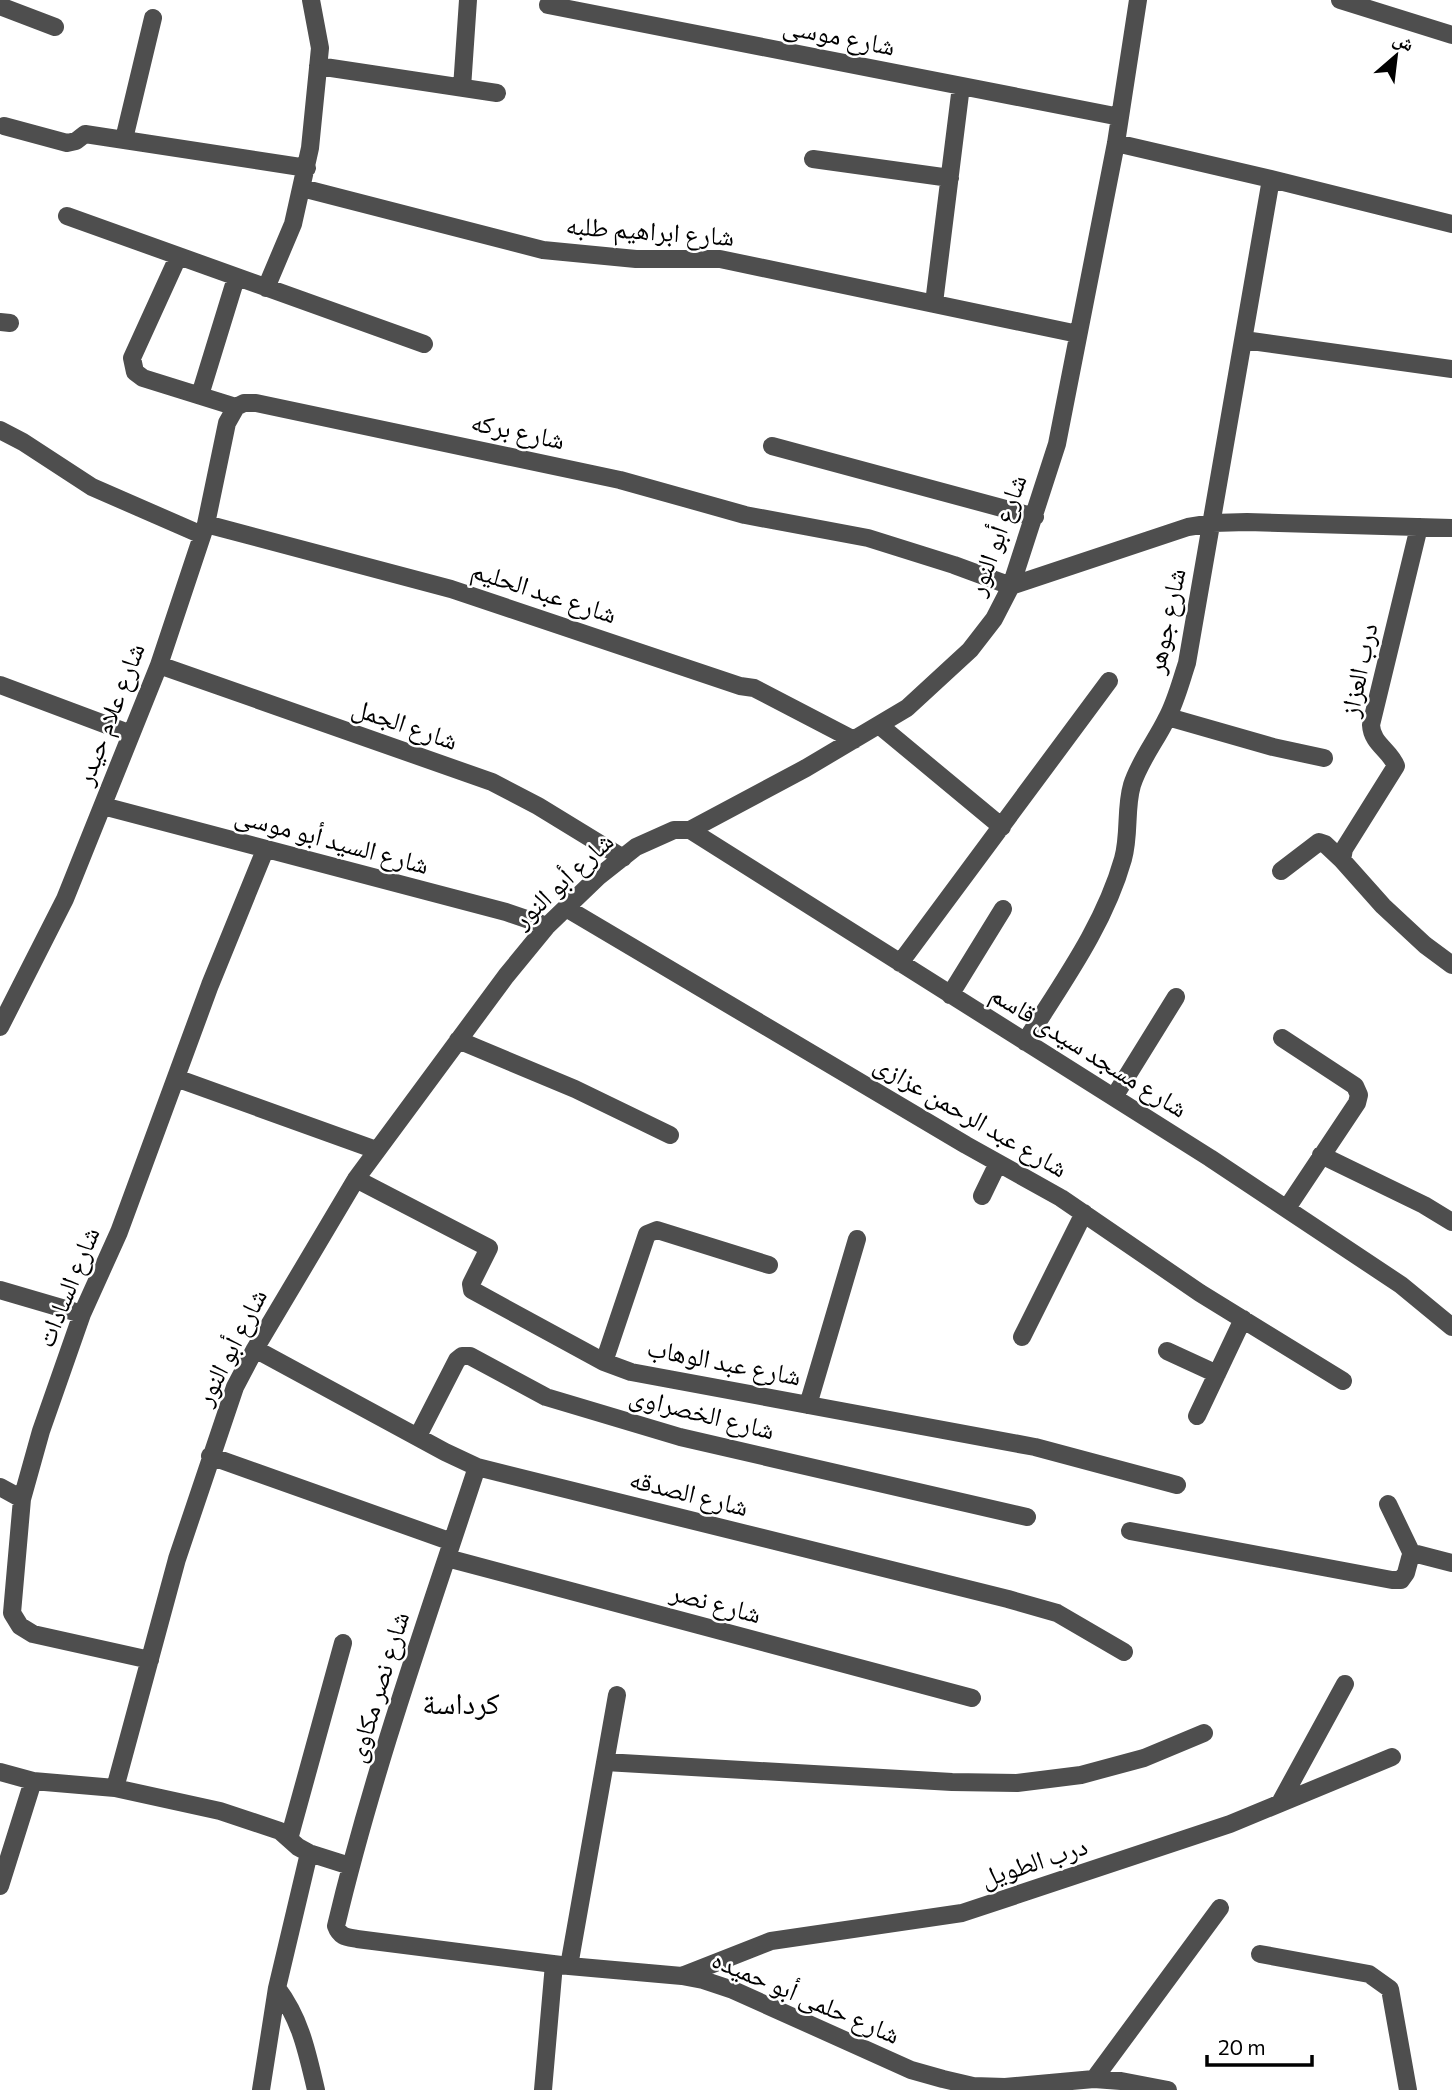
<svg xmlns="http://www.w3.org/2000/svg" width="1452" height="2090" viewBox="0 0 1452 2090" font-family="Commissioner,'Noto Naskh Arabic',sans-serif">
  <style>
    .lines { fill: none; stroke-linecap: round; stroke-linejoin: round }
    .minor { stroke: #4e4e4e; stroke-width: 18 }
    .labels { text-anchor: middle; stroke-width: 5; stroke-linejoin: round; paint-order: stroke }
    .street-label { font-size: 26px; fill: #000; stroke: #fff }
    .quarter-label { font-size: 30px; fill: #000; stroke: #fff }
  </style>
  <rect width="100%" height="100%" fill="#fff"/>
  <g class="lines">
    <!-- minor -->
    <path class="minor" d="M1340,0L1452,35
      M548,5L1120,117
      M0,6L55,27
      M318,66L497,93
      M462,88L468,0
      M4,126L67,143L76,141L85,134L307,168
      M124,139L153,18
      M1116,143L1271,179L1452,224
      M813,159L950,178
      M302,188L543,250L636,259H720L1078,334
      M67,216L424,344
      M178,257L132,358L135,372L143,378L236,407L244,403H256L620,480L745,515L868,538L954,565L1011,586
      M266,288L293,224L310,148L320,48L311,0
      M934,303L961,86
      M0,322L10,323
      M1244,340L1452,369
      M200,395L236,278
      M0,430L23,442L92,487L202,535
      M772,446L1035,517
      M206,524L451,589L740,686L754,688L854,740
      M1419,527L1371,725C1372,744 1390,750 1396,766L1344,849L1342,860L1383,906L1425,945L1452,965
      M1011,586L1188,527L1213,523L1247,522L1452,528
      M159,665L492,782L538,806L623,858
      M0,685L131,734
      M1168,717L1273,747L1324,758
      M879,725L1002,827
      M103,806L506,912L547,926
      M690,830L1210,1158L1401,1285L1452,1327
      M1281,871L1319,842L1325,844L1342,860
      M566,908L966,1145L1061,1198L1200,1293L1343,1381
      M900,963L1109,681
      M950,995L1003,909
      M0,1027L65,899L159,665L206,524L227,423L236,407
      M1282,1038L1355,1086L1359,1095L1357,1103L1287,1208
      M458,1040L575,1089L670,1135
      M1025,1042C1062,983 1104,926 1123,859C1130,834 1125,809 1132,785C1140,760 1156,741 1167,718C1176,701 1181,681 1187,663L1271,179
      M176,1078L376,1150
      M1114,1097L1176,997
      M1321,1155L1424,1205L1452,1222
      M356,1179L489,1248L471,1284L472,1290L604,1362L631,1372L1035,1447L1177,1485
      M982,1196L998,1163
      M0,1290L82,1314
      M1022,1337L1084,1213
      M255,1349L445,1452L477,1467L1008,1599L1057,1613L1124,1652
      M1167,1351L1217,1374
      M604,1362L647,1234L657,1230L769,1265
      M808,1405L857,1239
      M1197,1416L1243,1319
      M418,1436L457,1360L462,1356H470L546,1397L680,1437L1027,1517
      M210,1456L452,1542
      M477,1467C427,1619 373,1770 336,1926C340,1937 346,1937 357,1939L569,1966L682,1976L703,1980L733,1990L911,2070L943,2079L973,2086L1005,2087L1094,2079L1121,2081L1168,2090
      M0,1487L22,1499
      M1388,1504L1413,1556
      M1130,1531L1392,1580H1401L1406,1573L1410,1558L1417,1554L1452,1563
      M447,1558L972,1698
      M150,1660L33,1634L20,1626L12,1613L22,1499L41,1431L82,1314L119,1232L210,985L265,850
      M605,1762L952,1782L1017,1783L1081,1775L1144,1758L1204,1733
      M0,1772L33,1781L115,1788L220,1811L280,1831L298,1847L309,1853L350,1866
      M115,1788L177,1559L235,1387L255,1349L356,1179L506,976L547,926L598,877L636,847L674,830H690L806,768L907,708L970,650L994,619L1011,586L1057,444L1116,143L1138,0
      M1280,1803L1345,1684
      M289,1839L343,1643
      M0,1886L33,1781
      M1260,1954L1369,1974L1390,1989L1408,2090
      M569,1966L617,1695
      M682,1976L771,1941L962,1913L1230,1824L1392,1757
      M277,1988C301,2020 307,2052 316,2090
      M1094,2079L1220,1908
      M261,2090L277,1988L309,1853
      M543,2090L554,1964"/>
  </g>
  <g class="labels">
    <!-- street labels -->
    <g class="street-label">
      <text transform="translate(839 36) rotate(11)" y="9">شارع موسى</text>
      <text transform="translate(650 231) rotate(4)" y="9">شارع ابراهيم طلبه</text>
      <text transform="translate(518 431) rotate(12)" y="9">شارع بركه</text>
      <text transform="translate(997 535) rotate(-70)" y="9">شارع أبو النور</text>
      <text transform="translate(544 592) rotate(18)" y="9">شارع عبد الحليم</text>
      <text transform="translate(1166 621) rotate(-78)" y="9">شارع جوهر</text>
      <text transform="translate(1359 670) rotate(-78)" y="9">درب العزاز</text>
      <text transform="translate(110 714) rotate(-69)" y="9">شارع علام حيدر</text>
      <text transform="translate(405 724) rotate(19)" y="9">شارع الجمل</text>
      <text transform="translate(332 840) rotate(15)" y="9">شارع السيد أبو موسى</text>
      <text transform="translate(563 880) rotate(-43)" y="9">شارع أبو النور</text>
      <text transform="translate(1089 1051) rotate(32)" y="9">شارع مسجد سيدى قاسم</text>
      <text transform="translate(971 1116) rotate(30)" y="9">شارع عبد الرحمن عزازى</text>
      <text transform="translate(68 1287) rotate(-68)" y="9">شارع السادات</text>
      <text transform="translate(231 1347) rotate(-63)" y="9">شارع أبو النور</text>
      <text transform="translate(724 1362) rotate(11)" y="9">شارع عبد الوهاب</text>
      <text transform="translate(702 1413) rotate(14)" y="9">شارع الخصراوى</text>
      <text transform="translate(689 1493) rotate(14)" y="9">شارع الصدقه</text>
      <text transform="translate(716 1603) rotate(15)" y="9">شارع نصر</text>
      <text transform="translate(378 1687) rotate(-73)" y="9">شارع نصر مكاوى</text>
      <text transform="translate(1034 1862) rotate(-18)" y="9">درب الطويل</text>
      <text transform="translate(806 1997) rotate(23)" y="9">شارع حلمى أبو حميده</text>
    </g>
    <!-- quarter labels -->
    <g class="quarter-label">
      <text x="461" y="1714">كرداسة</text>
    </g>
  </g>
  <!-- north arrow -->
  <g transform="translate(1396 56) rotate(28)" stroke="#ffffff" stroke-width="5" paint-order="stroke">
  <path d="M0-5L12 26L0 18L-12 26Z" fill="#000000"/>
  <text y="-10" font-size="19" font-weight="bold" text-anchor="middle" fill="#000000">ش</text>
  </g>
  <!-- scale -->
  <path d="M1207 2055v10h105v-10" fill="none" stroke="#000000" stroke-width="3.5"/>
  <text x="1218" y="2055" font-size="21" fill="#000000" stroke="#ffffff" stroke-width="5" paint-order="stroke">20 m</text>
</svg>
